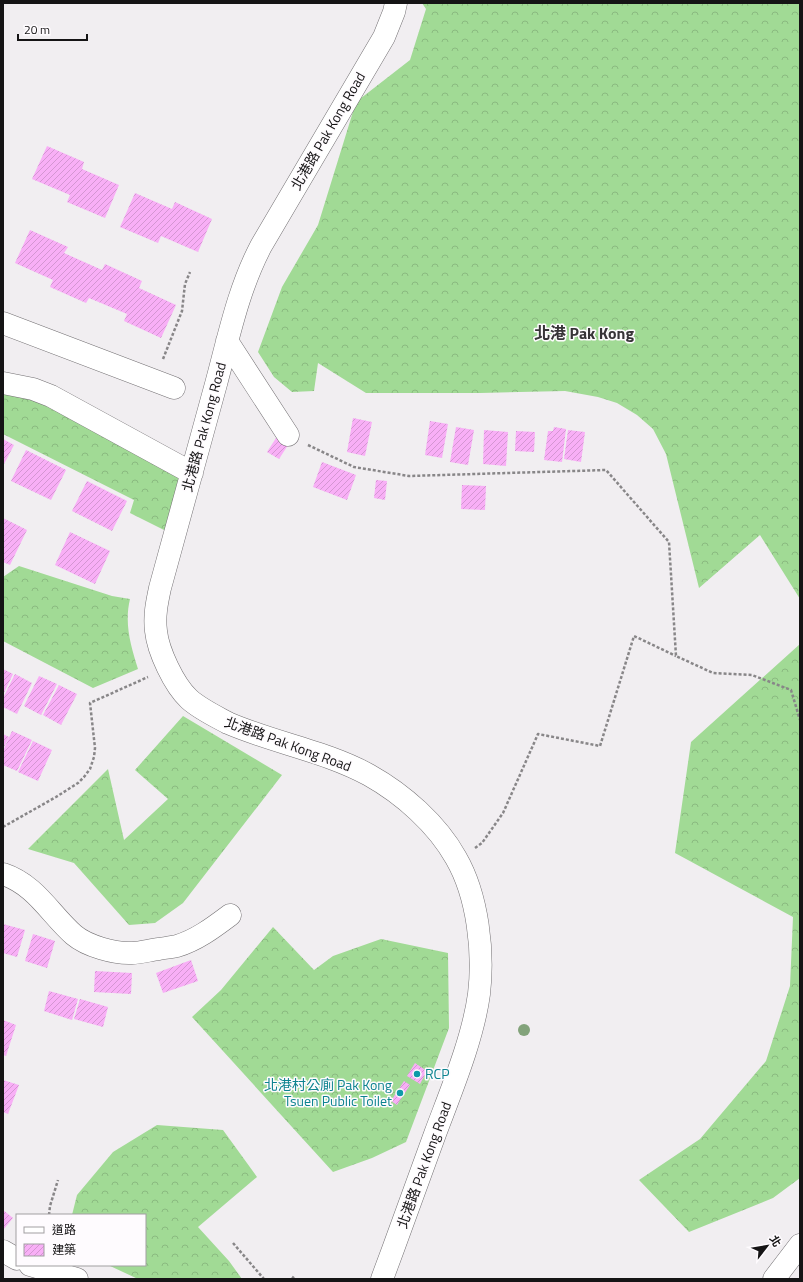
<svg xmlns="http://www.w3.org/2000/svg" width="803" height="1282" viewBox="0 0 803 1282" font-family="'Titillium Web','Noto Sans TC',sans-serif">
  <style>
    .forest { fill: url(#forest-crowns) }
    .building { fill: url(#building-hatch) }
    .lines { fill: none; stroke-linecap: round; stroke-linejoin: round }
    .minor-casing { stroke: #737073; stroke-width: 23 }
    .path { stroke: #888688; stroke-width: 2.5; stroke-dasharray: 3 2; stroke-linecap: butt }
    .minor { stroke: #fff; stroke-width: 22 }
    .tree { fill: #83a37b }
    .culture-dot { fill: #0f9aa8; stroke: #fefbfe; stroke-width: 1.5 }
    .labels { text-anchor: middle; stroke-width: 3; stroke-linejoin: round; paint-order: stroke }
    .street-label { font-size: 14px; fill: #151415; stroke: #fefbfe }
    .culture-label { font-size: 14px; fill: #0d838f; stroke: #fefbfe; text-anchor: start }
    .quarter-label { font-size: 16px; font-weight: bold; fill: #373437; stroke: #fefbfe }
  </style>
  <defs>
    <pattern id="forest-crowns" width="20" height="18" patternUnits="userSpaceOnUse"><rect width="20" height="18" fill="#a1da95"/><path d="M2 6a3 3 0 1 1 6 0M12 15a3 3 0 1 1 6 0" fill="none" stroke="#8aba80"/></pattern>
    <pattern id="building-hatch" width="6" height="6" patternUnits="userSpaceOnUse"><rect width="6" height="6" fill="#f8aff6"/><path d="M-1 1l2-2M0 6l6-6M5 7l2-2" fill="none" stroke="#d496d2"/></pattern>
  </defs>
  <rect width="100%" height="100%" fill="#f1eef1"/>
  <!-- forest -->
  <path class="forest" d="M422,3H800V599L760,535L699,588L666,454L653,429L637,415L617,403L598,397L565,391L480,393H366L318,363L314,391L292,392L274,377L258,352L282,287L318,225L356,102L410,60L426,9Z
    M3,392L27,394L189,478L172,534L130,513L134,500L3,434Z
    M19,566L112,596L130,599C124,624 131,646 138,669L93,688L3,641V577Z
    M800,644V1178L773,1198L689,1232L639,1180L700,1139L766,1061L790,986L793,917L675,853L691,742Z
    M183,716L282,775L183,903L155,923L129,925L74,863L28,849L108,769L124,840L168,799L135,770Z
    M273,927L314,970L333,956L381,939L448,953L449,1028L406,1142L372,1158L333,1172L192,1017L221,990Z
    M157,1125L223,1130L257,1177L198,1227L229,1261L242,1279H138L108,1265H145V1215H72L77,1195L113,1152Z"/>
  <!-- building -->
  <path class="building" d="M47,146L84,162L82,169L119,185L105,218L67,202L70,195L32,179Z
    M135,193L172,209L175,202L212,219L198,252L161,236L158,243L120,227Z
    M30,230L68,247L64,253L102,270L105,264L142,281L139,288L176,305L161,338L124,321L127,314L89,298L86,303L50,287L53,280L15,263Z
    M353,418L372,422L365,456L347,452Z
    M430,421L448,424L442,458L425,455Z
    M456,427L474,430L468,465L450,462Z
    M554,427L566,429L562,462L544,460L548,431H553Z
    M484,430L508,432L506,466L483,464Z
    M568,430L585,432L581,462L564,459Z
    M516,431L535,432L534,452L515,451Z
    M278,435L290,442L279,459L267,452Z
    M3,439L14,445L3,466Z
    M26,450L66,470L51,500L11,481Z
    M322,462L356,475L347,500L313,487Z
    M376,480L387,481L385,500L374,498Z
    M87,481L127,501L112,531L72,511Z
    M462,485L486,486L485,510L461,509Z
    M3,518L27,530L10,565L3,562Z
    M70,532L110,551L95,584L55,565Z
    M3,669L13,674L3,695Z
    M15,674L32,683L17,714L3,707V698Z
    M39,676L57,684L41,715L24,706Z
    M59,685L77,694L61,725L43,715Z
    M12,731L32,740L17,771L3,765V751Z
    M3,734L9,737L3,749Z
    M33,741L52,750L38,781L18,772Z
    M3,924L25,930L17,957L3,953Z
    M33,934L55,941L47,968L25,961Z
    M191,960L198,981L163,993L156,973Z
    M95,971L132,973L131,994L94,992Z
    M49,991L78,999L72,1020L44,1011Z
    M80,999L108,1007L103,1027L74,1019Z
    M3,1020L16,1025L6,1056L3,1055Z
    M415,1063L427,1071L420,1084L407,1076Z
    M3,1080L19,1085L8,1114L3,1112Z
    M404,1081L410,1085L397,1105L391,1101Z
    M3,1210L13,1218L3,1230Z"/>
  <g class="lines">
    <!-- minor casing -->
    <g class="minor-casing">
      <path id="minor" d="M3,323L174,388
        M227,341L288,435
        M3,383L33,389L51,396L192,473
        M3,874C36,885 50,914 74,935C87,946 115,954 132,953C141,953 150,950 159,949C165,948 172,947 177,946C197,940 214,927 230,915
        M3,1251L17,1259
        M30,1265L77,1279
        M382,1279C400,1231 417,1183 435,1134C451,1091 473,1039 479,994C484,952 478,896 456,858C437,824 403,794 369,775C325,751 274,743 228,723C215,716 200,709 189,699C174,685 158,651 156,631C154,616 157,602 160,588C179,520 197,452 216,384C229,336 238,290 261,246L384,37L394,12L396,3
        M774,1279L800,1245"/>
    </g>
    <!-- path -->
    <path class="path" d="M163,359L182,311L185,284L190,272
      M308,445L354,467L409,476L606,470L669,542L676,656L713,673L752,675L791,690L800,720
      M3,827L56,797L78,783L84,777L90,769L94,757L95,748L90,703L148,677
      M475,848L482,843L503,813L538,734L600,746L634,636L676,656
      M49,1215L50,1206L58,1180
      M233,1243L264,1279
      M292,1279L295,1275"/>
    <!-- minor -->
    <use href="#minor" class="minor"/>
  </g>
  <!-- trees -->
  <circle class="tree" cx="524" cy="1030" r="6"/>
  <!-- markers -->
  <g class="culture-dot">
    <circle cx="417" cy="1074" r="4"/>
    <circle cx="400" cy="1093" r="4"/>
  </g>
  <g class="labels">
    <!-- street labels -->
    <g class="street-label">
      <text transform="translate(328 131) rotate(-60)" y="5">北港路 Pak Kong Road</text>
      <text transform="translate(204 427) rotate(-75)" y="5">北港路 Pak Kong Road</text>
      <text transform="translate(288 744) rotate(20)" y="5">北港路 Pak Kong Road</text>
      <text transform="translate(424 1165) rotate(-70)" y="5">北港路 Pak Kong Road</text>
    </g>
    <!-- culture labels -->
    <g class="culture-label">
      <text x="425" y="1079">RCP</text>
      <text x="392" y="1090" text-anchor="end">北港村公廁 Pak Kong<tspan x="392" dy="16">Tsuen Public Toilet</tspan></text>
    </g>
    <!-- quarter labels -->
    <g class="quarter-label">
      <text x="584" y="339">北港 Pak Kong</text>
    </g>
  </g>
  <!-- border -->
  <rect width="803" height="1282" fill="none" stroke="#151415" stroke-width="8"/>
  <!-- legend -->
  <rect x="16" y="1214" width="130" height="52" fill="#fefbfe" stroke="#a19fa1"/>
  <rect x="24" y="1227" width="20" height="6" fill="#ffffff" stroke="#a19fa1"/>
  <text x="52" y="1234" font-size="12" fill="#151415">道路</text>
  <rect x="24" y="1244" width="20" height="12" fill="url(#building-hatch)" stroke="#a19fa1"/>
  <text x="52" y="1254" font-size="12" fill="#151415">建築</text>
  <!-- north arrow -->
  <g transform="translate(767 1246) rotate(59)" stroke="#fefbfe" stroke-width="3" paint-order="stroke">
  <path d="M0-3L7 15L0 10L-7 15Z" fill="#151415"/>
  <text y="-6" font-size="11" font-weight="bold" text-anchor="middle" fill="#151415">北</text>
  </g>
  <!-- scale -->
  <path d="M18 34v6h69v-6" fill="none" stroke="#151415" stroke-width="2"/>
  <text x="24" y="34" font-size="12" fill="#151415" stroke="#fefbfe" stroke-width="3" paint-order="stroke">20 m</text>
</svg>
